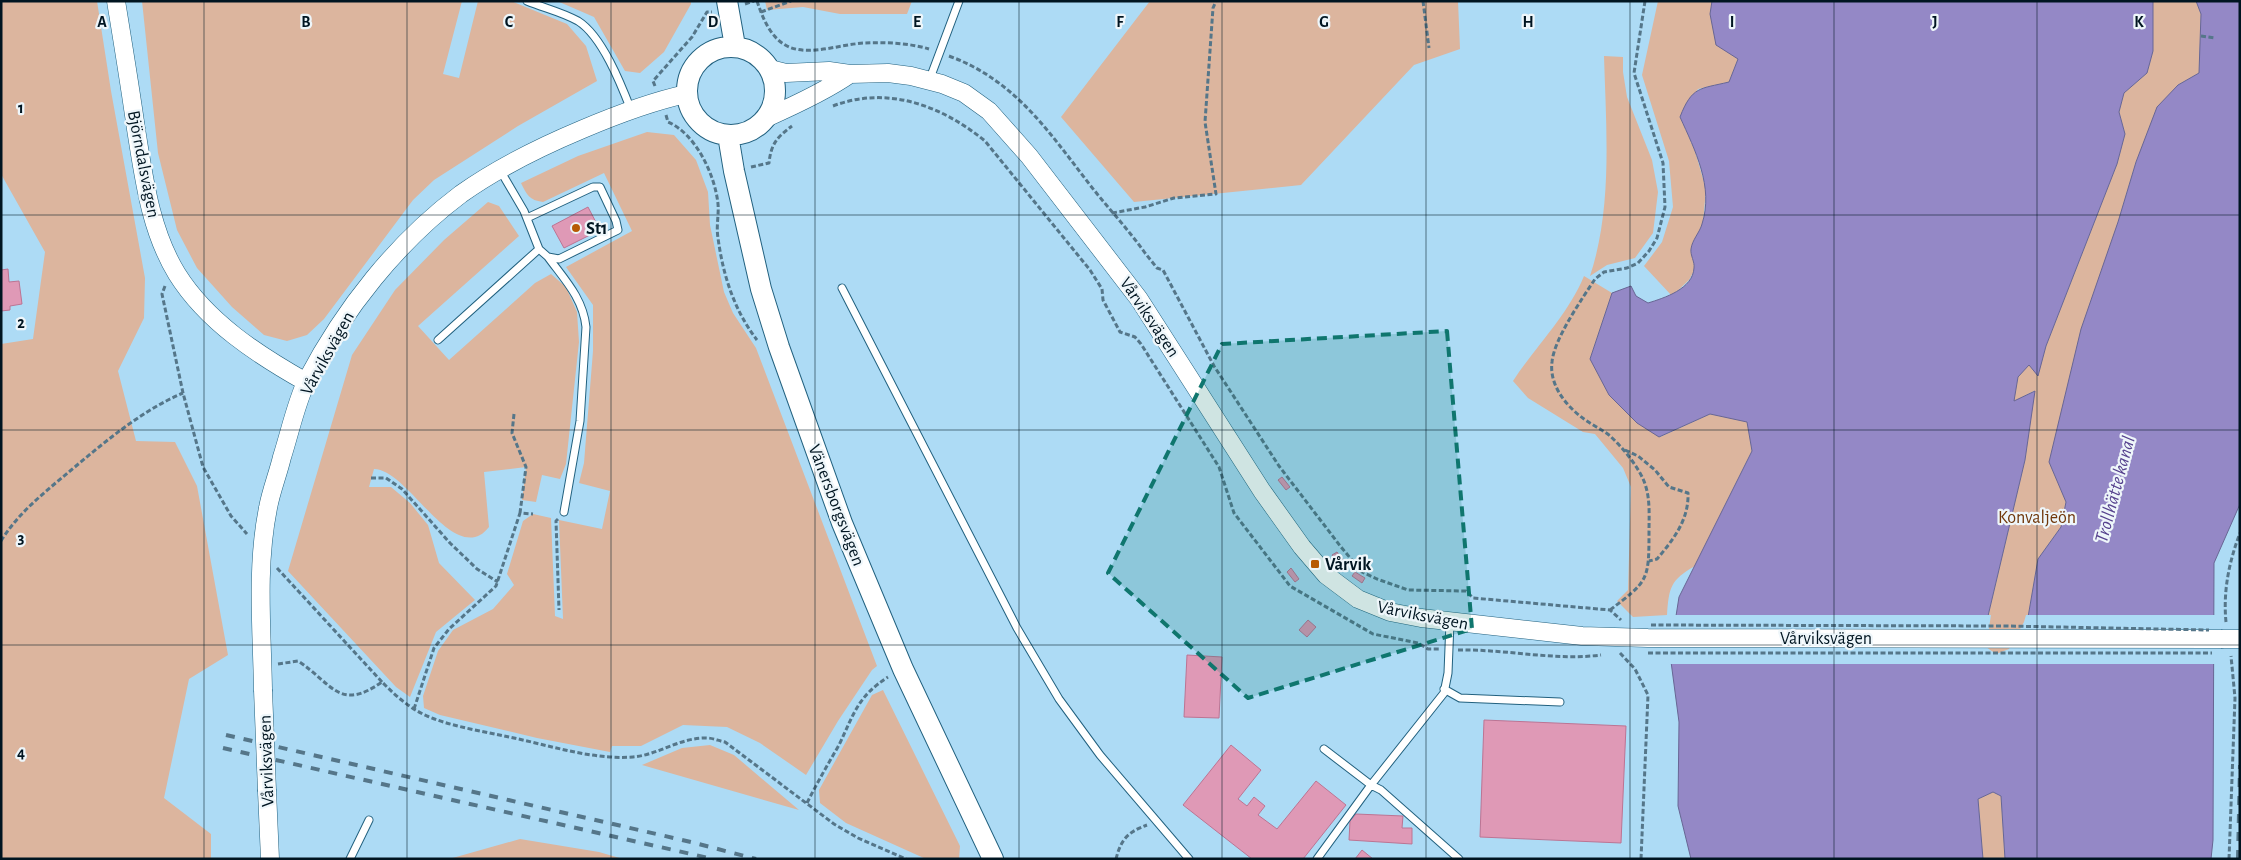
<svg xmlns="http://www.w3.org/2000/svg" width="2241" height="860" viewBox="0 0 2241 860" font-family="'Alegreya Sans',sans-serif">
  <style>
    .green { fill: #dcb59e }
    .water { fill: #9488c6; stroke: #686694 }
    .pier { fill: #addbf5 }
    .building { fill: #df99b6; stroke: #bc7493 }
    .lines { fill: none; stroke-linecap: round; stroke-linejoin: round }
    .service-casing { stroke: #22617f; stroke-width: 9 }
    .tertiary-casing { stroke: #22617f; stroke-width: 19 }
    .secondary-casing { stroke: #22617f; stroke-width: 22 }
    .path { stroke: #557689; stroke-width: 3; stroke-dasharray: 5 2.5; stroke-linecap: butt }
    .service { stroke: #fff; stroke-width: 7 }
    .tertiary { stroke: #fff; stroke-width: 18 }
    .secondary { stroke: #fff; stroke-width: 20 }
    .rail { stroke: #557689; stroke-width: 4; stroke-dasharray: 9 9; stroke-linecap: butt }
    .tertiary-bridge-casing { stroke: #22617f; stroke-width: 19; stroke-linecap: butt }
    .path-bridge { stroke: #557689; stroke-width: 3; stroke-dasharray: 5 2.5; stroke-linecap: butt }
    .tertiary-bridge { stroke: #fff; stroke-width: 18 }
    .marked { fill: #0f766e; fill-opacity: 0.2; stroke: #0f766e; stroke-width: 4; stroke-dasharray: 10 6; stroke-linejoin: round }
    .grid { fill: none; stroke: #001521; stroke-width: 1; stroke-opacity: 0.55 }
    .poi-dot { fill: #b75a04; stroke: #eef6fa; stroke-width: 2 }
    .labels { text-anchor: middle; stroke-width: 4.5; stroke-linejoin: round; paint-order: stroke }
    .street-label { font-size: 18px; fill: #001521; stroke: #eef6fa }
    .poi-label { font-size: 18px; font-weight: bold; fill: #001521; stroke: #eef6fa; text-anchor: start }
    .park-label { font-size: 18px; fill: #70370a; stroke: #eef6fa }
    .water-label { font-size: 19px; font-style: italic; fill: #56428e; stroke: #eef6fa }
    .grid-label { font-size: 16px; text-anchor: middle; font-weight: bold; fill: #001521; stroke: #eef6fa; stroke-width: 4.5; stroke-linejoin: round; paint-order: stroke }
  </style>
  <rect width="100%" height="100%" fill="#addbf5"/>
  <!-- green -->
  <path class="green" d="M1,1H97L111,91L145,278L144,318L118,371L136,441L175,442L197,486L228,655L189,679L164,798L211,834V859H1V344L33,339L45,252L1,174Z
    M142,1H462L443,74L459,78L478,1H511L567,24L586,46L597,81L518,126L434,180L413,200L324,319L307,335L287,341L264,335L232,307L197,268L177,230L158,153Z
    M557,1H691V4L664,52L640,73L625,71L594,17Z
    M765,1H912L907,14H840L803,7L767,10Z
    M1150,1H1458L1460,49L1414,65L1301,185L1134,202L1061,117Z
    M1658,1H1712L1710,14L1738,59L1729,82L1698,89L1680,116L1695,151L1706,189L1703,223L1691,249L1695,269L1689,280L1672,296L1644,266L1662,242L1673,207L1669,161L1642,75Z
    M2153,1H2196L2201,14L2199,73L2178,85L2136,162L2118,222L2062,489L2066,502L2061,527L2038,559L2027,623L2011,651L1995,657L1984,649L1988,616L2025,460L2034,391L2013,402L2018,377L2029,364L2038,375L2046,346L2117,164L2125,134L2119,112L2124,93L2147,73L2153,51Z
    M1604,56L1623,57V72L1627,97L1652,160L1658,192L1653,233L1635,258L1607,265L1590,276C1613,207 1606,127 1604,56Z
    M647,132L674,135L696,160L708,192L710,225L724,292L733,313L756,348L877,666L872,670L838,721L806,775L760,743L727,727L683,725L641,746H612L610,752L537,738L440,715L424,708L423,696L438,651L453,630L493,609L514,585L507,574L523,521L533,514L551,518L555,616L563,619L559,520L602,529L610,491L579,483L584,463L593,351V305L566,267L632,231L604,173L543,202C529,200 527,195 521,183L578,156Z
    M488,202L499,206L519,236L418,326L449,360L535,283L551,274L566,287L577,312L579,342L566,464L560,479L542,475L536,502L522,500L526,467L484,472L489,527C486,530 483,534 480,535C446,553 406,469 374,469L369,487H391L410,503L428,525L439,563L475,600L436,632L410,697L396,687L288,571L352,355L395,290L444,240Z
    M1584,276L1612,293L1590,359L1660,437L1710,414L1747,421L1752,451L1695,566C1670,580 1669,588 1667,615L1633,617L1617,601L1628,590L1631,487L1623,468L1595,434L1583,432L1528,398L1513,381C1536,346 1568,315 1584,276Z
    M883,690L960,846L959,859H926L846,823L820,803L819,790L872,695Z
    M710,745L734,755L799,810L642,765L682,748Z
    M1993,792L2001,796L2005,859H1983L1978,799Z
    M520,839L599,852L623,859H449Z"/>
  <!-- water -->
  <path class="water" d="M1712,1H2153V51L2147,73L2124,93L2119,112L2125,134L2117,164L2046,346L2038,376L2029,365L2018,377L2014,401L2035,391L2025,460L1988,616L1984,648L1995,657L2011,651L2027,623L2038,559L2061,527L2066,502L2049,462L2081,329L2118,222L2136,162L2157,107L2178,85L2199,73L2201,14L2196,1H2240V504L2214,563L2213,840L2211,859H2005L2001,796L1993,792L1978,799L1983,859H1691L1678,806L1679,722L1670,654L1679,597L1752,451L1747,422L1710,414L1659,437L1637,423L1609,395L1590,359L1612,293L1631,286L1636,296L1648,303C1664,298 1693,289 1694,268C1695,262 1690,255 1691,249C1692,240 1700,232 1702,224C1714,187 1695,150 1680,117C1692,86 1700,89 1729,82L1738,59L1716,45L1710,14Z"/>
  <!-- pier -->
  <path class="pier" d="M1674,615H1991L1986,647L1996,654L2009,649L2024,622L2026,615H2217L2216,664H1669L1667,654Z"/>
  <!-- building -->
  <path class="building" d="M588,207L600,230L564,248L552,226Z
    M8,269L9,282L19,281L22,304L10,306V310L1,311V270Z
    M1282,477L1290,487L1286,490L1278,480Z
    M1337,552L1344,561L1339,565L1332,555Z
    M1291,568L1299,579L1295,582L1287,572Z
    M1355,572L1365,578L1362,583L1352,576Z
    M1308,620L1316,627L1307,637L1299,630Z
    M1187,655L1222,657L1219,718L1184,717Z
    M1484,720L1626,726L1621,843L1480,837Z
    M1231,745L1261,770L1238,799L1247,806L1254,797L1265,806L1258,815L1277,829L1316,781L1346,805L1303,859H1252L1183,805Z
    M1356,814L1403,816L1402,828H1412V844L1349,840L1350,821Z
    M1362,850L1373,859H1355Z"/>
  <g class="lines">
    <!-- service casing -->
    <g class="service-casing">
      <path id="service" d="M527,1C544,8 562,12 578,21C602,36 621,84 631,110
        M929,81L959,1
        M500,170L524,211L539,249L548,257L559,259L618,230L616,221L600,187H593L527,218
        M548,257C564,279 583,298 586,327L580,421L564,512
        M842,288L1017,628L1059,699L1100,755L1189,859
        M438,340L539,249
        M1450,622L1448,673L1444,693L1371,785L1381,790L1459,859
        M1444,689L1460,698L1560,702
        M350,859L369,820
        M1317,859L1371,785L1324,749"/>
    </g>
    <!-- tertiary casing -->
    <g class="tertiary-casing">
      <path id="tertiary" d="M116,1C123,44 130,86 136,129C144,178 150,230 177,274C207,322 258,355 306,382
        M770,69L786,73L829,71L850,74L888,73L911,76L942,84L964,93L989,111L1029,156L1139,299L1262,491L1302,547L1326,575L1358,599L1390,612L1421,618L1582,636L1648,638L2221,639
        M766,118C793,106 826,91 850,74
        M263,690C262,630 256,567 268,508C271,491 278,474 282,457C290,432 296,403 307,380C344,309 397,242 461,194C499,167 540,147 583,129C616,115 650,102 686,94
        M267,791L270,859"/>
    </g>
    <!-- secondary casing -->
    <g class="secondary-casing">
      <path id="secondary" d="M727,1L735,46
        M687 91a44 44 0 1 1 88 0a44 44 0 1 1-88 0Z
        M728,135L734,171L761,289L779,347L842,523L903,669L993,859"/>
    </g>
    <!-- path -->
    <path class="path" d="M757,1C763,19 771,39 789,47C811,56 841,44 865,43C886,42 909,43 929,49
      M1423,1L1429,48
      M745,4L754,1
      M761,12L791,1
      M2201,36L2215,38
      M949,56C1015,80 1049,132 1090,185C1108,208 1128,229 1145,253L1157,268L1163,270L1214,366L1279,466L1341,547L1362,572L1377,579L1408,590L1466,591L1473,598L1610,610L1621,620
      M655,86L653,81L692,37L707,12H712
      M833,106C888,85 942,106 985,141L1090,270L1102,289L1103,300L1120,332L1135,337L1141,344L1219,467L1234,513L1290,586L1373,634L1418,643L1428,649H1440
      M666,115L668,122C696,134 715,175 718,204C719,215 716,226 718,238C723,275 734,310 757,340
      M751,167L769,163C771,144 777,137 792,126
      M1112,213L1145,207L1174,198L1216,194L1205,122L1213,8L1216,1
      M165,286L162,294L183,393L203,467L231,516L247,534
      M514,414L512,433L526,467L520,513
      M1625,450L1638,456L1655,470L1669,487L1688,493C1689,520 1673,540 1657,559L1649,561
      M371,478H386L402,489L450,543L477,569L498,582
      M2062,515L2076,518
      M558,519L556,521L559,610
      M1,541C18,513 45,492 70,471C106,441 141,411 183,393
      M277,568L382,682
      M1610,610C1648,581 1649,581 1649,532C1649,511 1651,492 1640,473C1632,459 1621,446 1609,435C1601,429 1592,425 1584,419C1566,406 1549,385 1552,362C1554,339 1582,299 1595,279L1604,272L1627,268L1638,263L1649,251L1657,238L1665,207L1663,163L1634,73L1645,1
      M2226,622C2223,591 2229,562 2240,533
      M1458,650C1506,649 1554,661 1601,655
      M1620,653L1635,669L1648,695L1641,859
      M278,664L298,661C333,684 339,712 382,682C396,696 409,708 427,716C453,727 482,731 509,737C549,745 591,760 633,757C658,755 681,737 707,738C713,738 719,741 725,742L834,824L858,838L906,859
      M414,709L434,648L449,629L496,586L520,513L533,514
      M807,803C817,783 828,764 839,745C854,714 857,697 888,677
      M1116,859C1121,839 1128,832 1147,825
      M2229,859L2235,698L2231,656"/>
    <!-- service -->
    <use href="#service" class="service"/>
    <!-- tertiary -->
    <use href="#tertiary" class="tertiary"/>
    <!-- secondary -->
    <use href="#secondary" class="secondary"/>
    <!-- rail -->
    <path class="rail" d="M226,735L691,842L756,859
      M223,748L713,859
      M2238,859L2240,765"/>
    <!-- tertiary-bridge casing -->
    <g class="tertiary-bridge-casing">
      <path id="tertiary-bridge" d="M2221,639H2240
        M263,690L267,791"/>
    </g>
    <!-- path-bridge -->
    <path class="path-bridge" d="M1651,625L2007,626L2209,630
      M1648,653H2212"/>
    <!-- tertiary-bridge -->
    <use href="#tertiary-bridge" class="tertiary-bridge"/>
  </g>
  <!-- marked area -->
  <path class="marked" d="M1447,331L1472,629L1248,698L1108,573L1222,344Z"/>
  <!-- grid -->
  <path class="grid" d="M204,1V859M407,1V859M611,1V859M815,1V859M1019,1V859M1222,1V859M1426,1V859M1630,1V859M1834,1V859M2037,1V859M1,215H2240M1,430H2240M1,645H2240"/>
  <!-- markers -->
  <g class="poi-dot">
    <circle cx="576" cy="228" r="5"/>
    <rect x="1310" y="559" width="10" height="10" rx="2.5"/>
  </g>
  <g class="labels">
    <!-- street labels -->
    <g class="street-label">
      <text transform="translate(144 164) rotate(79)" y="6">Björndalsvägen</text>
      <text transform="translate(1150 317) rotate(56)" y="6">Vårviksvägen</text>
      <text transform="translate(327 353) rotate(-61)" y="6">Vårviksvägen</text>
      <text transform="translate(837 505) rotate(69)" y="6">Vänersborgsvägen</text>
      <text transform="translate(1423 615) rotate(11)" y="6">Vårviksvägen</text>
      <text x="1826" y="644">Vårviksvägen</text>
      <text transform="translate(266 761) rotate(-92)" y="6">Vårviksvägen</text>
    </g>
    <!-- poi labels -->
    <g class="poi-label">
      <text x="586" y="234">St1</text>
      <text x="1325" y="570">Vårvik</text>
    </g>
    <!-- park labels -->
    <g class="park-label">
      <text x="2037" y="523">Konvaljeön</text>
    </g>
    <!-- water labels -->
    <g class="water-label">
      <text transform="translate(2114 489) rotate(-75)" y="7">Trollhätte kanal</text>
    </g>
  </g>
  <g class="grid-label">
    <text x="102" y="27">A</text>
    <text x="306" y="27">B</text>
    <text x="509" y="27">C</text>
    <text x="713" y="27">D</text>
    <text x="917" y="27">E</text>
    <text x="1120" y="27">F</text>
    <text x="1324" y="27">G</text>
    <text x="1528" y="27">H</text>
    <text x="1732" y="27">I</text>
    <text x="1935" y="27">J</text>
    <text x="2139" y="27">K</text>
    <text x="21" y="113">1</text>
    <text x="21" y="328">2</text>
    <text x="21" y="543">3</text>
    <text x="21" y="758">4</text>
  </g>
  <!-- border -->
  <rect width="2241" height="860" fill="none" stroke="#001521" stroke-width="5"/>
</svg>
